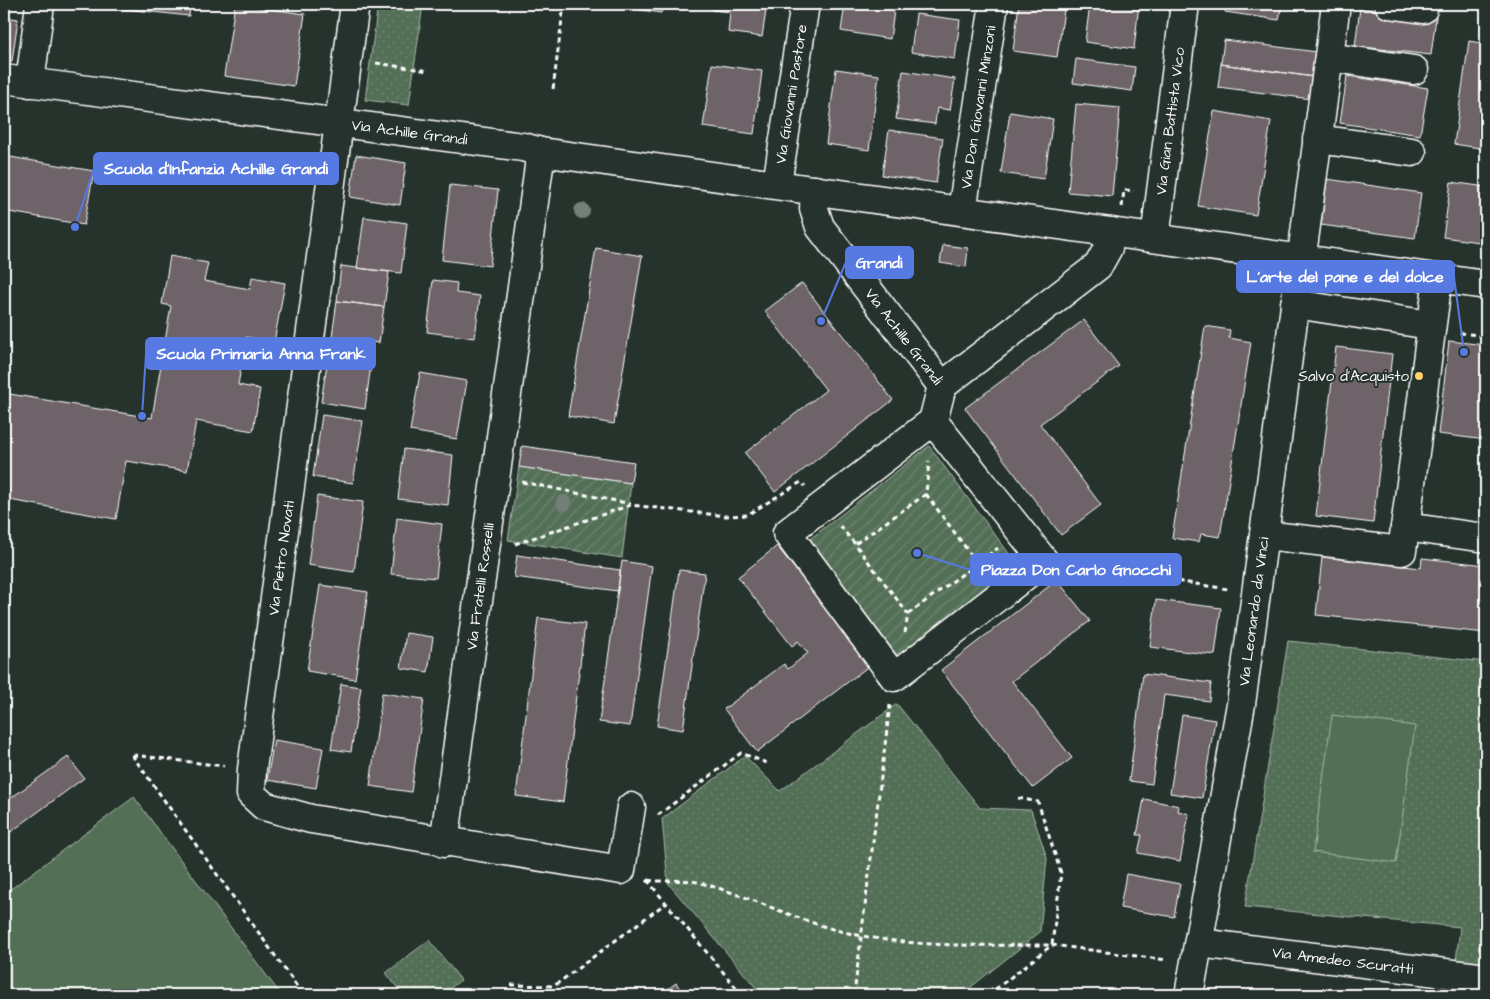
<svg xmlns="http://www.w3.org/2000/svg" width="1490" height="999" viewBox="0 0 1490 999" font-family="'Architects Daughter',sans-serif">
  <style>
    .grass { fill: url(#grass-dots); stroke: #a9b7ab }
    .garden { fill: url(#garden-furrows); stroke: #a9b7ab }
    .pitch { fill: #536f57; stroke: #a9b7ab }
    .building { fill: #6e6368; stroke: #fff }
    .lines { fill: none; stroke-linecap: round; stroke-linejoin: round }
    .minor-casing { stroke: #fff; stroke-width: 31 }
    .path { stroke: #fff; stroke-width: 3; stroke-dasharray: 5 4; stroke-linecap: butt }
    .minor { stroke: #26332d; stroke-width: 28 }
    .tree { fill: #737f77 }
    .poi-dot { fill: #ffd166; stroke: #26332d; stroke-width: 2 }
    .labels { text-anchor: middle; stroke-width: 4; stroke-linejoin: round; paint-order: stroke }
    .street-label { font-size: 15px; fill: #fff; stroke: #26332d }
    .poi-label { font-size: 15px; fill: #fff; stroke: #26332d; text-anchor: end }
    .leader { fill: none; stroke: #567ae2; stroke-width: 2 }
    .callout-dot { fill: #567ae2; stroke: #26332d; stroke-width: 2 }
    .callout { fill: #567ae2; stroke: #567ae2; stroke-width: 2 }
    .callout-label { font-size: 16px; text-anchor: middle; font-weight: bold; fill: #fff }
  </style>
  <defs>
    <pattern id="grass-dots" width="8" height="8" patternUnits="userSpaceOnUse" patternTransform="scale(1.25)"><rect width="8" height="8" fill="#536f57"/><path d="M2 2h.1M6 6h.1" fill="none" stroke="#6d8570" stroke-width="1.8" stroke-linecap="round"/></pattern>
    <pattern id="garden-furrows" width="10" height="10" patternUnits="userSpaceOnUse" patternTransform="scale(1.25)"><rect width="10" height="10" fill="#536f57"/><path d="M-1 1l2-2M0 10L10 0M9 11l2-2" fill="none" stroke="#6d8570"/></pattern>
  </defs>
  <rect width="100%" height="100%" fill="#26332d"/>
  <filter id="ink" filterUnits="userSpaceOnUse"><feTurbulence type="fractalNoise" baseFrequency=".02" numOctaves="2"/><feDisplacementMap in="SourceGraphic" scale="10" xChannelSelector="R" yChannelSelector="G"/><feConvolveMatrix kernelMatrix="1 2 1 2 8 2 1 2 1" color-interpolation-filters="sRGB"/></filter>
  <g filter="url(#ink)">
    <!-- grass -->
    <path class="grass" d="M378,4H423L409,105L365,100Z
      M1288,641L1486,662V995H1452L1460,927L1245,907Z
      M897,704L980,808L1031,810L1047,858L1040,932L961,995H762L668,883L662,819L745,756L780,791Z
      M429,940L461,980L441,995H403L386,973Z"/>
    <!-- garden -->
    <path class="garden" d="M929,446L1019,567L899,658L810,539Z
      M519,467L631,483L622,558L508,540Z"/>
    <!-- pitch -->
    <path class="pitch" d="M1332,715L1415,726L1396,863L1313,852Z
      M134,797L281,995H13L4,982V894Z"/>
    <!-- building -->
    <path class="building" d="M107,4H190L189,16L107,7Z
      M235,4L305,14L294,86L224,76Z
      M604,4H663L661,13Z
      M713,4H767L762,37L728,32L730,12L712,10Z
      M845,4H895L890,39L841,31Z
      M1019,4H1065L1057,57L1013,51Z
      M1090,4H1139L1134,49L1085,42Z
      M1227,4H1282L1279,20L1225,12Z
      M1360,8L1436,17L1431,55L1355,46Z
      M916,14L960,20L955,59L911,52Z
      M4,17L18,19L12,61L4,60Z
      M1224,40L1317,52L1314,77L1221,64Z
      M1469,41L1486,44V149L1454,144Z
      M1076,59L1135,67L1132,91L1073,83Z
      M712,64L762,71L754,134L703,127Z
      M1221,64L1314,77L1311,99L1218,87Z
      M836,69L879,75L869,150L826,144Z
      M903,71L955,79L950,110L937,108L935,124L896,119Z
      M1347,76L1428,88L1420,135L1340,123Z
      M1076,104L1120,108L1112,196L1068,192Z
      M1214,111L1271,121L1256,215L1198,206Z
      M1010,112L1053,119L1044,179L1001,173Z
      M889,130L943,138L936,183L882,175Z
      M356,155L406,163L400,205L350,197Z
      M4,156L94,171L84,225L4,211Z
      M1327,179L1421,193L1415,238L1321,225Z
      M1451,182L1486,187V243L1443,237Z
      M450,185L498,190L490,266L442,260Z
      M364,217L407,223L401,273L357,268Z
      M943,245L968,248L966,267L940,263Z
      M596,248L642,256L614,424L568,416Z
      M170,256L208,263L204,281L250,289L252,277L285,283L274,342L246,337L238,385L260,389L253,431L196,421L187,471L126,461L116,519L4,499V393L152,418L171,306L162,304Z
      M341,266L389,272L384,307L337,301Z
      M433,280L457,283L456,293L480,296L475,338L427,332Z
      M802,283L893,400L775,492L745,453L826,390L765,311Z
      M337,301L384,307L379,343L332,337Z
      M1084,320L1119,366L1040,424L1101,505L1061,535L965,408Z
      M1205,326L1230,330L1229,338L1251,342L1220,537L1201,534L1199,542L1172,538Z
      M1449,341L1486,345V440L1438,434Z
      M1336,347L1392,354L1373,523L1316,516Z
      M329,351L372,357L365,409L321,402Z
      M420,373L467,381L457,439L410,431Z
      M322,415L363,421L353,483L313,477Z
      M522,446L634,462L631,483L519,467Z
      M404,449L453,455L448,505L398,499Z
      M317,496L363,502L354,572L308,565Z
      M397,518L442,524L436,578L391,574Z
      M777,546L870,665L757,752L724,709L784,664L788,669L808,653L798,641L792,646L738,577Z
      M517,555L620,570L618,591L514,577Z
      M1322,557L1421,568L1422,558L1486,565V633L1316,615Z
      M622,561L652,566L630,726L599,722Z
      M679,570L705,573L683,730L657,726Z
      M1057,580L1090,621L1012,681L1072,758L1033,788L941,670Z
      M320,585L368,592L355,679L307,671Z
      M1156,600L1221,608L1215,655L1150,647Z
      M538,618L585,624L563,802L516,796Z
      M406,633L433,637L428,672L401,668Z
      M1143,674L1211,683L1209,701L1164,695L1152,784L1129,781Z
      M341,684L361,687L351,752L331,749Z
      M382,693L424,699L411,792L370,786Z
      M1182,715L1215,720L1202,798L1170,793Z
      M274,740L323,748L316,788L267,780Z
      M68,757L84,778L4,837V803Z
      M1144,799L1179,806L1178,811L1189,814L1180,861L1138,853L1142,835H1137Z
      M1126,874L1180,884L1174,917L1120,908Z
      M676,983L685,995H660Z"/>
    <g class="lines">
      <!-- minor casing -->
      <g class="minor-casing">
        <g id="minor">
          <path d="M355,4L252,769L251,794L264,806L311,819L621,870L631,807"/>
          <path d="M1389,4L1423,9"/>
          <path d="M1329,57L1414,70"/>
          <path id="s1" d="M4,79L523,147L541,152L1486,285"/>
          <path d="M30,83L40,4"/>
          <path d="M1317,139L1412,152"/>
          <path id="s2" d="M777,184L805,4"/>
          <path id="s3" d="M815,190L814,209L820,227L942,386L1098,266L1108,248L1111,232"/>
          <path id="s4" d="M962,211L994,4"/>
          <path id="s5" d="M1155,238L1185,4"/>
          <path d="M1295,304L1430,325"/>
          <path d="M933,421L1044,561L894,677L787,533L933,421L942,386"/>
          <path d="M1405,527L1486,538"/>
          <path d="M1264,535L1402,551L1438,278"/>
          <path id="s6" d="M444,843L541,152"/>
          <path id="s7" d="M1199,943L1486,978"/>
          <path id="s8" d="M1189,995L1241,704L1336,4"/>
        </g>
      </g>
      <!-- path -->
      <path class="path" d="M376,63L429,71
        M553,89L564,4
        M1122,207L1124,190L1134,191
        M1460,333L1486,336
        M522,482L631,504
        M926,494L977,563
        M840,526L855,544
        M515,544L631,505L726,516L747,515L801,482L805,486
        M1071,565L1228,589
        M908,614L998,548
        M905,633L908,614L855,544L926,494L929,461
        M132,755L303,995
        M133,755L224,766
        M658,815L741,753L767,763
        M647,880L742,995
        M648,880C663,883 681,878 697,882C753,896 805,926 863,936C924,948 990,945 1052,945L1061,873L1038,802L1018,798
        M1480,950L1486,896
        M511,985L554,986L666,903
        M854,995L890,705
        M988,995L1052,945L1167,960"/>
      <!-- minor -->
      <use href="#minor" class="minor"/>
    </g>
    <!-- trees -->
    <g class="tree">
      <circle cx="582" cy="211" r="8"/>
      <circle cx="564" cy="503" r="8"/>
    </g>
  </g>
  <!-- markers -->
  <circle class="poi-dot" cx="1419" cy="376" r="5"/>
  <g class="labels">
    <!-- street labels -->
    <g class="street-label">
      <text dy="5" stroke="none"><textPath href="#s2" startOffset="91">Via Giovanni Pastore</textPath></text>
      <text dy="5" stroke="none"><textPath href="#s4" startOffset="105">Via Don Giovanni Minzoni</textPath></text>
      <text dy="5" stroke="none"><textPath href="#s5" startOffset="118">Via Gian Battista Vico</textPath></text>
      <text dy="5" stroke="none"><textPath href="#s1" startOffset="409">Via Achille Grandi</textPath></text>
      <text dy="5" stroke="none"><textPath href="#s3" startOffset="176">Via Achille Grandi</textPath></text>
      <text transform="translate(281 558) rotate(-82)" y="5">Via Pietro Novati</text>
      <text dy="5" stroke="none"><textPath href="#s6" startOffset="259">Via Fratelli Rosselli</textPath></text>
      <text dy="5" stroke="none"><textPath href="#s8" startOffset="389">Via Leonardo da Vinci</textPath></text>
      <text dy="5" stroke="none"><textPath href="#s7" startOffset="145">Via Amedeo Scuratti</textPath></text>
    </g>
    <!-- poi labels -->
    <g class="poi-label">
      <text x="1409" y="381">Salvo d'Acquisto</text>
    </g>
  </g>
  <!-- callouts -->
  <path class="leader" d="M75 227L94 168M821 321L846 262M1464 352L1454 277M142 416L146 354M917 553L971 570"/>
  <g class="callout-dot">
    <circle cx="75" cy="227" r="5"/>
    <circle cx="821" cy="321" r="5"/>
    <circle cx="1464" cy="352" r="5"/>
    <circle cx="142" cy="416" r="5"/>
    <circle cx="917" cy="553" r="5"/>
  </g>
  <g class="callout">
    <rect x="94" y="153" width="244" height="31" rx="5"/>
    <rect x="846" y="247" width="67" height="31" rx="5"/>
    <rect x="1237" y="261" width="217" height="31" rx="5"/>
    <rect x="146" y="338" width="229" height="31" rx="5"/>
    <rect x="971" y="554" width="210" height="31" rx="5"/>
  </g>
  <g class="callout-label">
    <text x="216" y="174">Scuola d'Infanzia Achille Grandi</text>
    <text x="879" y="268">Grandi</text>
    <text x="1345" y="282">L'arte del pane e del dolce</text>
    <text x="261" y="359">Scuola Primaria Anna Frank</text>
    <text x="1076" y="575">Piazza Don Carlo Gnocchi</text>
  </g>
  <!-- margin -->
  <rect width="1490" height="999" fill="none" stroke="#26332d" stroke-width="20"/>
  <rect x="10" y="10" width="1470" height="979" fill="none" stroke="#fff" stroke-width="2" filter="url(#ink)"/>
</svg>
